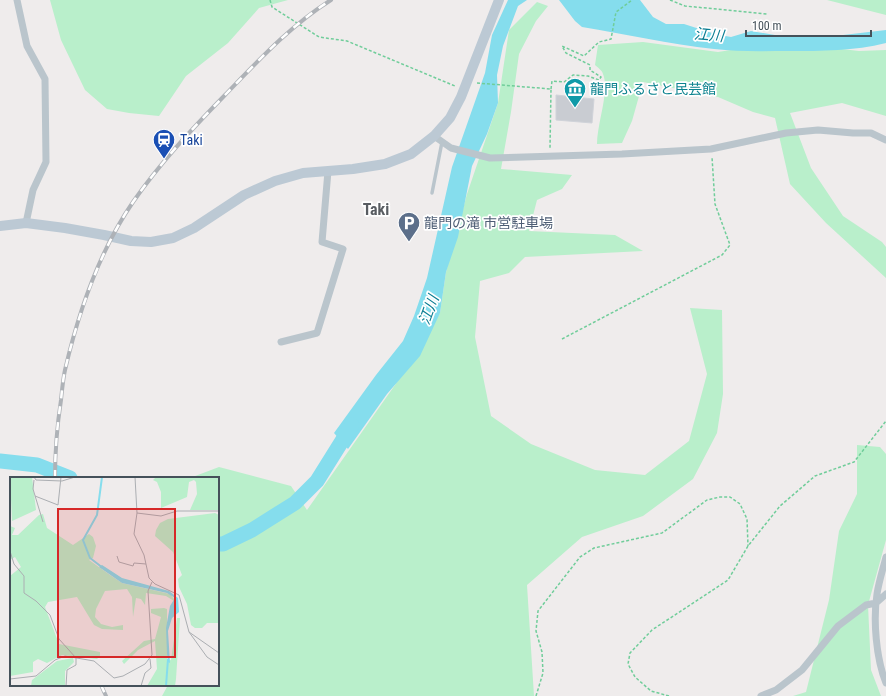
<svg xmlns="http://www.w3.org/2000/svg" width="886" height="696" viewBox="0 0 886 696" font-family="'Roboto Condensed','Noto Sans JP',sans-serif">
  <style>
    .green { fill: #b9efcb }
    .water { fill: #85dded }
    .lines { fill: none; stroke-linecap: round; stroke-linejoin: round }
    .river { stroke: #85dded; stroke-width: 15 }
    .building { fill: #c9ccd2; stroke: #d0d3d9 }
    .path { stroke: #70cd9a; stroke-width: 1.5; stroke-dasharray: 3 2; stroke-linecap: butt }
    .lane { stroke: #bac5cc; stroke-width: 3.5 }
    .street { stroke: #bac5cc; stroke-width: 7 }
    .secondary { stroke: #bcc9d4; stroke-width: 10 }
    .rail-casing { stroke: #aeb2b7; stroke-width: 4 }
    .rail { stroke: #fff; stroke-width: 2.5; stroke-dasharray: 8; stroke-linecap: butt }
    .labels { text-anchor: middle; stroke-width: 3.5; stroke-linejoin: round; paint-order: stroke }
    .culture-label { font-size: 14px; fill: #0d838f; stroke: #fff; text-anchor: start }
    .transit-label { font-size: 14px; fill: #164399; stroke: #fff; text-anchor: start }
    .service-label { font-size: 14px; fill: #4e5e75; stroke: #fff; text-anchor: start }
    .water-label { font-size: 15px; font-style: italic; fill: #0a7d92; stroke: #fff }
    .quarter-label { font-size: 16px; font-weight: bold; fill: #595d62; stroke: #fff }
    .inset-river { fill: none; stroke: #85dded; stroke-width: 2 }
    .inset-road { fill: none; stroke: #abaeb2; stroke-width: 1 }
    .view { fill: #d62828; fill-opacity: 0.15; stroke: #d62828; stroke-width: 2 }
    .inset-edge { fill: none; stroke: #45515a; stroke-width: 2 }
  </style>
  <rect width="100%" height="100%" fill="#efecec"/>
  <!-- green -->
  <path class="green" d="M50,0H288L259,8L228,43L186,76L159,116L129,113L107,109L85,90L61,40Z
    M827,0H886V15Z
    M537,2L548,6L536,21L519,54L511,112L501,169L572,175L562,189L537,200L529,231L615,235L643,251L525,257L509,273L480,281L475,337L491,416L531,444L595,470L645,475L689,441L707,374L690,308L722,310L723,394L717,433L693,479L643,516L582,537L527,585L534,696H162L168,685H218V478H190L219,467L291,486L307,510L395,385L440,313L446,272L467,194L498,103L509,30Z
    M643,42L718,52L782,42L859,51L886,50V116L842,103L790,113L811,168L843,216L882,242L886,247V278L826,223L790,184L775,118L753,112L718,97L643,82L632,121L622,143L597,144C597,123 610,91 603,74C602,70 598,68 595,65L598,45Z
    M857,445L880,447L886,454V540L868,605L871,670L881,696H793L806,692L829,600L839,531L857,494Z"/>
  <!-- water -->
  <path class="water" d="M508,0H527L518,6L503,46L497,75L498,103L487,134L472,166L458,237L446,272L440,313L420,356L387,394L348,449L334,433L376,375L403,341L414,316L427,278L452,167L485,73L492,35Z
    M559,0H640L653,17L666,24H684L715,34L731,37L751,31L775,35L826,37L886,30V43C854,51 822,51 789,51C764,51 739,52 714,49C669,44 625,34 582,27L575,21Z"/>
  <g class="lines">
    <!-- river -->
    <path class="river" d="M0,461L37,465L70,478
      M218,544H223L252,530L295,503L317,481L352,425"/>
  </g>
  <!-- building -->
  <path class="building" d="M556,95L594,99L592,123L556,120Z"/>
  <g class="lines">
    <!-- path -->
    <path class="path" d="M270,0L272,7L319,37L347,41L455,86
      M670,0L685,6L767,14
      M477,83L551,89L550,148
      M551,89L552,81L564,82L573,75L588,76L599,80L601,77L590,70V65L566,53L562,46L584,56L599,42L611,39L616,12L632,0
      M562,339L722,255L730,245L715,204L712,157
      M536,696L543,673L542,652L536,631L538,611L580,557L594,548L662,533L707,500L720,497H730L740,504L747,519L748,546
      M669,696L651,691L635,677L628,664L630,653L652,630L728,580L748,546L780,506L815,476L854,462L886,421"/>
    <!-- lane -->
    <path class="lane" d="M432,193L442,142"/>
    <!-- street -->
    <path class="street" d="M17,0L27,46L45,79L46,162L33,190L26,223
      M434,136L451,148L490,158L622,154L711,149L786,133L818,130L853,133H871L886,140
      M281,342L317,333L343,249L322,242L328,171
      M886,557C883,569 879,581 877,594C873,620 876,658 886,683
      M761,696L776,690L802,670L838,626L866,605L876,603L886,594"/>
    <!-- secondary -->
    <path class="secondary" d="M0,226L26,223L65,228L104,235L131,241L151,242L173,238L194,228L244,195L275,181L303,173L353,169L385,164L411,154L434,136L450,118L461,97L499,0"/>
    <!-- rail casing -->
    <g class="rail-casing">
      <path id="rail" d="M55,478C55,452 57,426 61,400C62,390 63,379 65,370C78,314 100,250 133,202C160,163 192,129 225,95C258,61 291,25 331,0
        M101,685L106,696"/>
    </g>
    <!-- rail -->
    <use href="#rail" class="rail"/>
  </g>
  <!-- icons -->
  <defs>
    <g id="museum-pin" transform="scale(1.15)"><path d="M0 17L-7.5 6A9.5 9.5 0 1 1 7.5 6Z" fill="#0f9aa8" stroke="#fff"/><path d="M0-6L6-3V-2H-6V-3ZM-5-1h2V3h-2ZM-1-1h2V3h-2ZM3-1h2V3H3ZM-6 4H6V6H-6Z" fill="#fff"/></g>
    <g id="station-pin" transform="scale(1.15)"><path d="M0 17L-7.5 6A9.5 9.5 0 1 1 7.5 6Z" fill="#1a4fb4" stroke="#fff"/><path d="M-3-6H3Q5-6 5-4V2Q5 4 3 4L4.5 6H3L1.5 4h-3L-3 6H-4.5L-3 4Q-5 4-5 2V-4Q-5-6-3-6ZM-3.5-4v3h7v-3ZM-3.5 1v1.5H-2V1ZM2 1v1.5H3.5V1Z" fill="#fff"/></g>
    <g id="parking-pin" transform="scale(1.15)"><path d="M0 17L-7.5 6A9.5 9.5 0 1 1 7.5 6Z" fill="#5c6f8a" stroke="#fff"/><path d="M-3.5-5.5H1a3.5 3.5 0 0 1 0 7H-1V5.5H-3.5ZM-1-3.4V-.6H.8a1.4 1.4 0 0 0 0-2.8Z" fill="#fff"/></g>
  </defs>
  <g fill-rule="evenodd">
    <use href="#museum-pin" x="575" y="89"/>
    <use href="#station-pin" x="164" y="140"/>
    <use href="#parking-pin" x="409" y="223"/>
  </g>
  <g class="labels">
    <!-- culture labels -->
    <g class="culture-label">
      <text x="590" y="94">龍門ふるさと民芸館</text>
    </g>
    <!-- transit labels -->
    <g class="transit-label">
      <text x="180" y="145">Taki</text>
    </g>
    <!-- service labels -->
    <g class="service-label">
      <text x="424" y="228">龍門の滝 市営駐車場</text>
    </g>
    <!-- water labels -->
    <g class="water-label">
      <text transform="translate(709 35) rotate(5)" y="5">江川</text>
      <text transform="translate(429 310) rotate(-70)" y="5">江川</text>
    </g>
    <!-- quarter labels -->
    <g class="quarter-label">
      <text x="376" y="215">Taki</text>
    </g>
  </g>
  <!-- overview -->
  <g transform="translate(10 477)">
    <rect width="209" height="209" fill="#efecec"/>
    <path d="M0,0H22L26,33L2,44ZM146,0H209V33H180L187,17L186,5L184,3L179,5L177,20L151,31V15L147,5L143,3ZM205,36L209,38V146H197L192,151H185L181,148L177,127L169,110L168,102L172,98L163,75L145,59L146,53L150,46L158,42ZM33,37L37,51L63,68L79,57L83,60L86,69L83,81L79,83L100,98L112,106L160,117L164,122V124L156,119L136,116L135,128L131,122L126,121L123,140L122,120L117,112L95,114L86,132L85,140L91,147L102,150L113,148V153L92,152L84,148L67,120L38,125L35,130L49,167L90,175V179L87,182L52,178L37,186L28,182L23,185V195L0,199V99L11,90L5,80L0,83V49L5,51L2,58H8L29,38ZM154,131L157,132V184L161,183L167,141H170L166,202L165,209H137L147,192L145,164L128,173L114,187L112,184L134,164L145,162L151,140L141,136V132ZM63,181L64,185L55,194V209H21L22,203L47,184Z" fill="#b9efcb"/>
    <path d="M92,88L112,101L159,114L168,121L169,135L162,141L158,154L160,186L158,185L157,177L156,151L160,129L165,121L157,116L112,106L89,90Z" fill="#85dded"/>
    <path class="inset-river" d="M92,0L87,38L73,63L80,81L93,91M156,209L158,182"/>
    <path class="inset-road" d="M24,0L26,3L52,4L65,0M125,0L127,36L124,57L134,78L139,101L145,107L169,118L179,155L197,180L209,188M24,3L23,12L33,45M25,19L48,28L51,0M127,36L151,39L167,34H209M0,74L4,87L14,99V116L26,124L40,138L49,162L66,181V188L57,193L56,209M107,79L109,85L123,89L124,86L136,87M179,155L209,176M0,202L26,199L45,183L55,179L84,184L104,201L113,199L135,187L142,178L138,114L142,105M131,209L135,196L141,191L140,182"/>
    <path class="view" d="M48,32H165V180H48Z"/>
    <rect width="209" height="209" class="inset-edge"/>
  </g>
  <!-- scale -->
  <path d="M746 30v6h125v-6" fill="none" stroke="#45515a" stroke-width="2"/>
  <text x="752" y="30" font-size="12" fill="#45515a" stroke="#ffffff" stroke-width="3" paint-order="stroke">100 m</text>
</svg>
